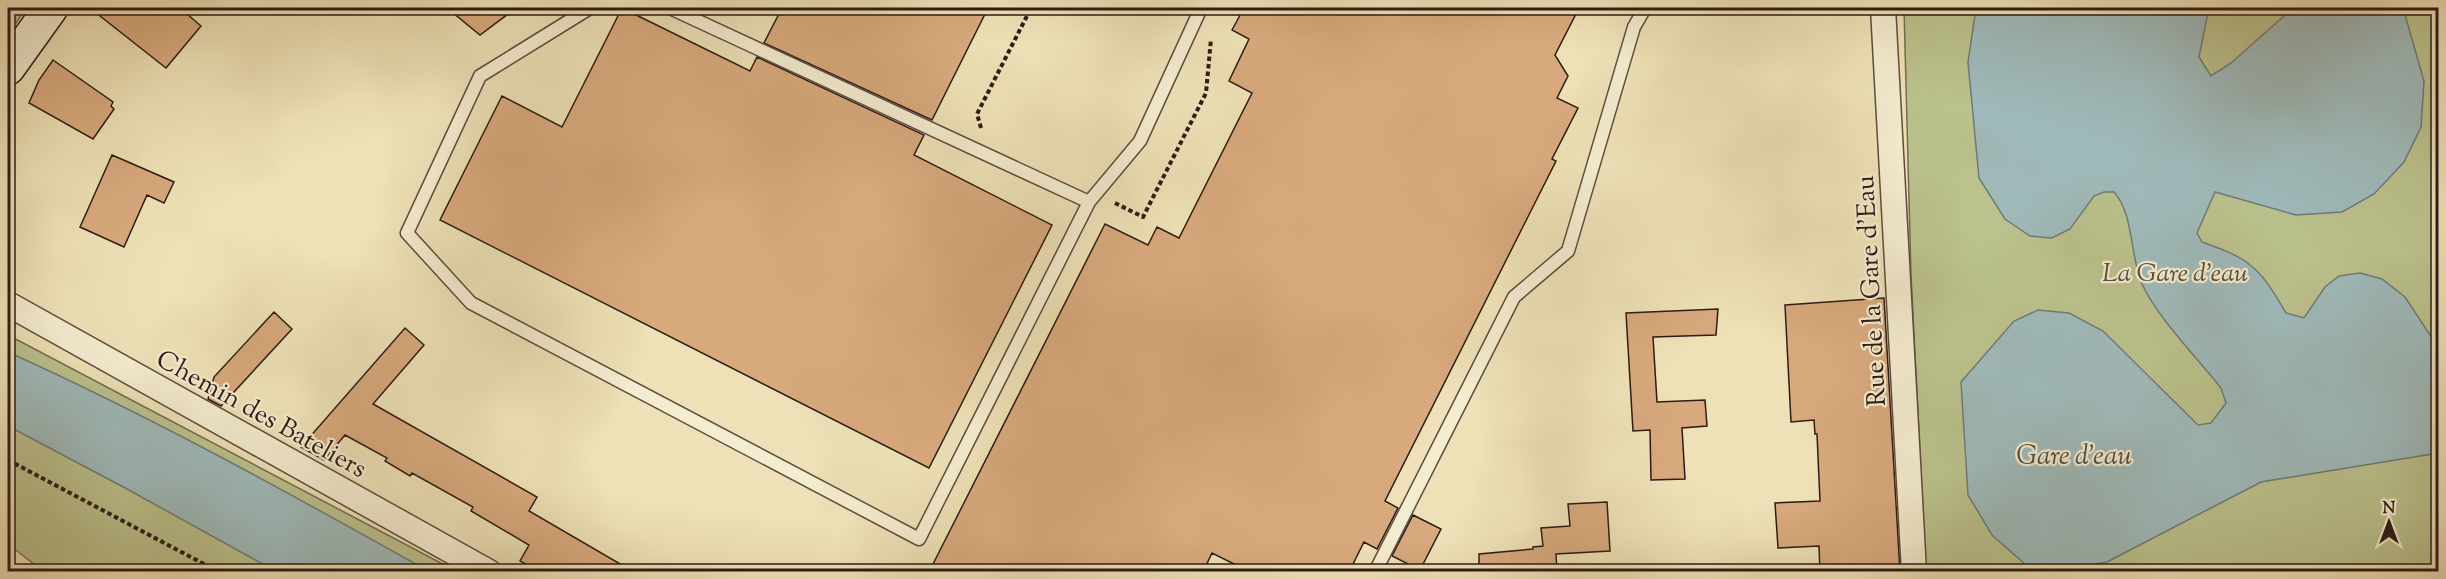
<svg xmlns="http://www.w3.org/2000/svg" width="2446" height="579" viewBox="0 0 2446 579" font-family="'Sorts Mill Goudy',serif">
  <style>
    .green { fill: #bbc28d; stroke: #746e51; stroke-width: 1.5 }
    .water { fill: #9fbaba; stroke: #717a78; stroke-width: 1.5 }
    .building { fill: #d7a97d; stroke: #2d1b15; stroke-width: 1.5 }
    .lines { fill: none; stroke-linecap: round; stroke-linejoin: round }
    .lane-casing { stroke: #5d4c3e; stroke-width: 15 }
    .street-casing { stroke: #5d4c3e; stroke-width: 27 }
    .secondary-casing { stroke: #2d1b15; stroke-width: 36 }
    .path { stroke: #2d1b15; stroke-width: 4; stroke-dasharray: 4.5 3; stroke-linecap: butt }
    .lane { stroke: #f4ecd0; stroke-width: 12 }
    .street { stroke: #f4ecd0; stroke-width: 24 }
    .secondary { stroke: #f4ecd0; stroke-width: 33 }
    .labels { text-anchor: middle; stroke-width: 4.5; stroke-linejoin: round; paint-order: stroke }
    .park-label { font-size: 26px; font-style: italic; fill: #584d39; stroke: #f4ecd0 }
    .street-label { font-size: 26px; fill: #2d1b15; stroke: #f4ecd0 }
    .water-label { font-size: 27px; font-style: italic; fill: #4f4b47; stroke: #f4ecd0 }
  </style>
  <rect width="100%" height="100%" fill="#eee1b7"/>
  <filter id="stains"><feTurbulence type="fractalNoise" baseFrequency=".00333" numOctaves="4"/><feColorMatrix values="0 0 0 0 .2 0 0 0 0 .09 0 0 0 0 .02 0 0 0 .5 -.17"/></filter>
  <radialGradient id="worn" r=".72"><stop offset=".6" stop-color="#630" stop-opacity="0"/><stop offset="1" stop-color="#630" stop-opacity=".3"/></radialGradient>
  <!-- green -->
  <path class="green" d="M10,8H26L8,35V12Z
    M1904,8H2438V571H1926L1911,275Z
    M8,335L456,571H43L8,544Z"/>
  <!-- water -->
  <path class="water" d="M1976,8H2209L2199,57L2211,76L2231,63L2293,8H2403L2424,81L2421,127L2404,162L2374,194L2342,212L2296,215L2215,192L2197,233L2202,242C2251,259 2260,268 2286,313L2304,318L2325,287L2339,276L2360,273L2382,279L2405,297L2438,347V453L2261,482L2107,562L2057,570L2026,565L1992,535L1968,495L1961,382L2014,321L2038,310L2069,313L2103,331L2198,425L2211,423L2226,403L2221,388C2198,359 2157,317 2142,284C2130,257 2134,214 2114,192H2104L2094,196L2070,229L2052,238L2030,236L2005,219L1979,178L1968,62Z
    M8,352C152,417 291,494 428,571H275L127,489L8,426Z"/>
  <!-- building -->
  <path class="building" d="M90,8H180L201,26L166,68Z
    M447,8H516L480,35Z
    M622,8L750,71L757,57L924,135L914,155L1052,225L929,468L440,220L502,96L562,127Z
    M782,8H988L932,120L764,43Z
    M1244,8H1579L1555,55L1568,76L1557,98L1578,108L1552,159L1556,161L1385,501L1398,508L1377,549L1364,542L1349,572H1250L1212,553L1203,572H929L1105,224L1148,245L1157,227L1179,238L1252,93L1229,81L1249,39L1232,30Z
    M53,60L113,102L111,106L114,109L93,139L29,103L39,80Z
    M112,155L174,182L164,203L147,195L124,247L80,227Z
    M1884,298L1900,572H1820L1819,546L1778,548L1775,503L1820,501L1817,434H1815L1814,420L1791,422L1785,305Z
    M1718,309L1716,335L1653,337L1657,402L1705,400L1707,426L1682,428L1685,479L1651,480L1650,430L1633,431L1626,313Z
    M274,312L292,329L221,406L208,399L214,377Z
    M405,328L424,345L373,404L537,497L529,511L634,572H540L520,561L529,545L471,511L473,507L412,473L410,476L385,461L387,458L345,435L324,460L301,447Z
    M1607,502L1610,551L1556,554L1557,572H1479V554L1533,549V547L1543,546L1541,528L1570,526L1568,504Z
    M1413,515L1441,529L1420,570L1392,556Z"/>
  <g class="lines">
    <!-- lane casing -->
    <g class="lane-casing">
      <path id="lane" d="M590,8L480,76L407,233L471,303L919,539L1089,202L1140,141L1201,8
        M670,8L1089,202
        M1375,572L1514,297L1568,251L1634,27L1645,8"/>
    </g>
    <!-- street casing -->
    <g class="street-casing">
      <path id="street" d="M1883,8L1914,572
        M8,304L489,572"/>
    </g>
    <!-- secondary casing -->
    <g class="secondary-casing">
      <path id="secondary" d="M8,68L51,8"/>
    </g>
    <!-- path -->
    <path class="path" d="M981,128L977,114L1031,8
      M1115,203L1143,217L1206,93L1211,39
      M8,460L219,572"/>
    <!-- lane -->
    <use href="#lane" class="lane"/>
    <!-- street -->
    <use href="#street" class="street"/>
    <!-- secondary -->
    <use href="#secondary" class="secondary"/>
  </g>
  <g class="labels">
    <!-- park labels -->
    <g class="park-label">
      <text x="2175" y="281">La Gare d'eau</text>
    </g>
    <!-- street labels -->
    <g class="street-label">
      <text transform="translate(1870 291) rotate(-93)" y="9">Rue de la Gare d'Eau</text>
      <text transform="translate(262 413) rotate(29)" y="9">Chemin des Bateliers</text>
    </g>
    <!-- water labels -->
    <g class="water-label">
      <text x="2074" y="464">Gare d'eau</text>
    </g>
  </g>
  <!-- margin -->
  <rect width="2446" height="579" fill="none" stroke="#eee1b7" stroke-width="30"/>
  <rect x="9" y="9" width="2428" height="561" fill="none" stroke="#2d1b15" stroke-width="3"/>
  <rect x="15" y="15" width="2416" height="549" fill="none" stroke="#2d1b15" stroke-width="1.5"/>
  <!-- north arrow -->
  <g transform="translate(2389 522)" stroke="#f4ecd0" stroke-width="4.5" paint-order="stroke">
  <path d="M0-4.5L10 22L0 15L-10 22Z" fill="#2d1b15"/>
  <text y="-9" font-size="16" font-weight="bold" text-anchor="middle" fill="#2d1b15">N</text>
  </g>
  <rect width="100%" height="100%" filter="url(#stains)"/>
  <rect width="100%" height="100%" fill="url(#worn)"/>
</svg>
